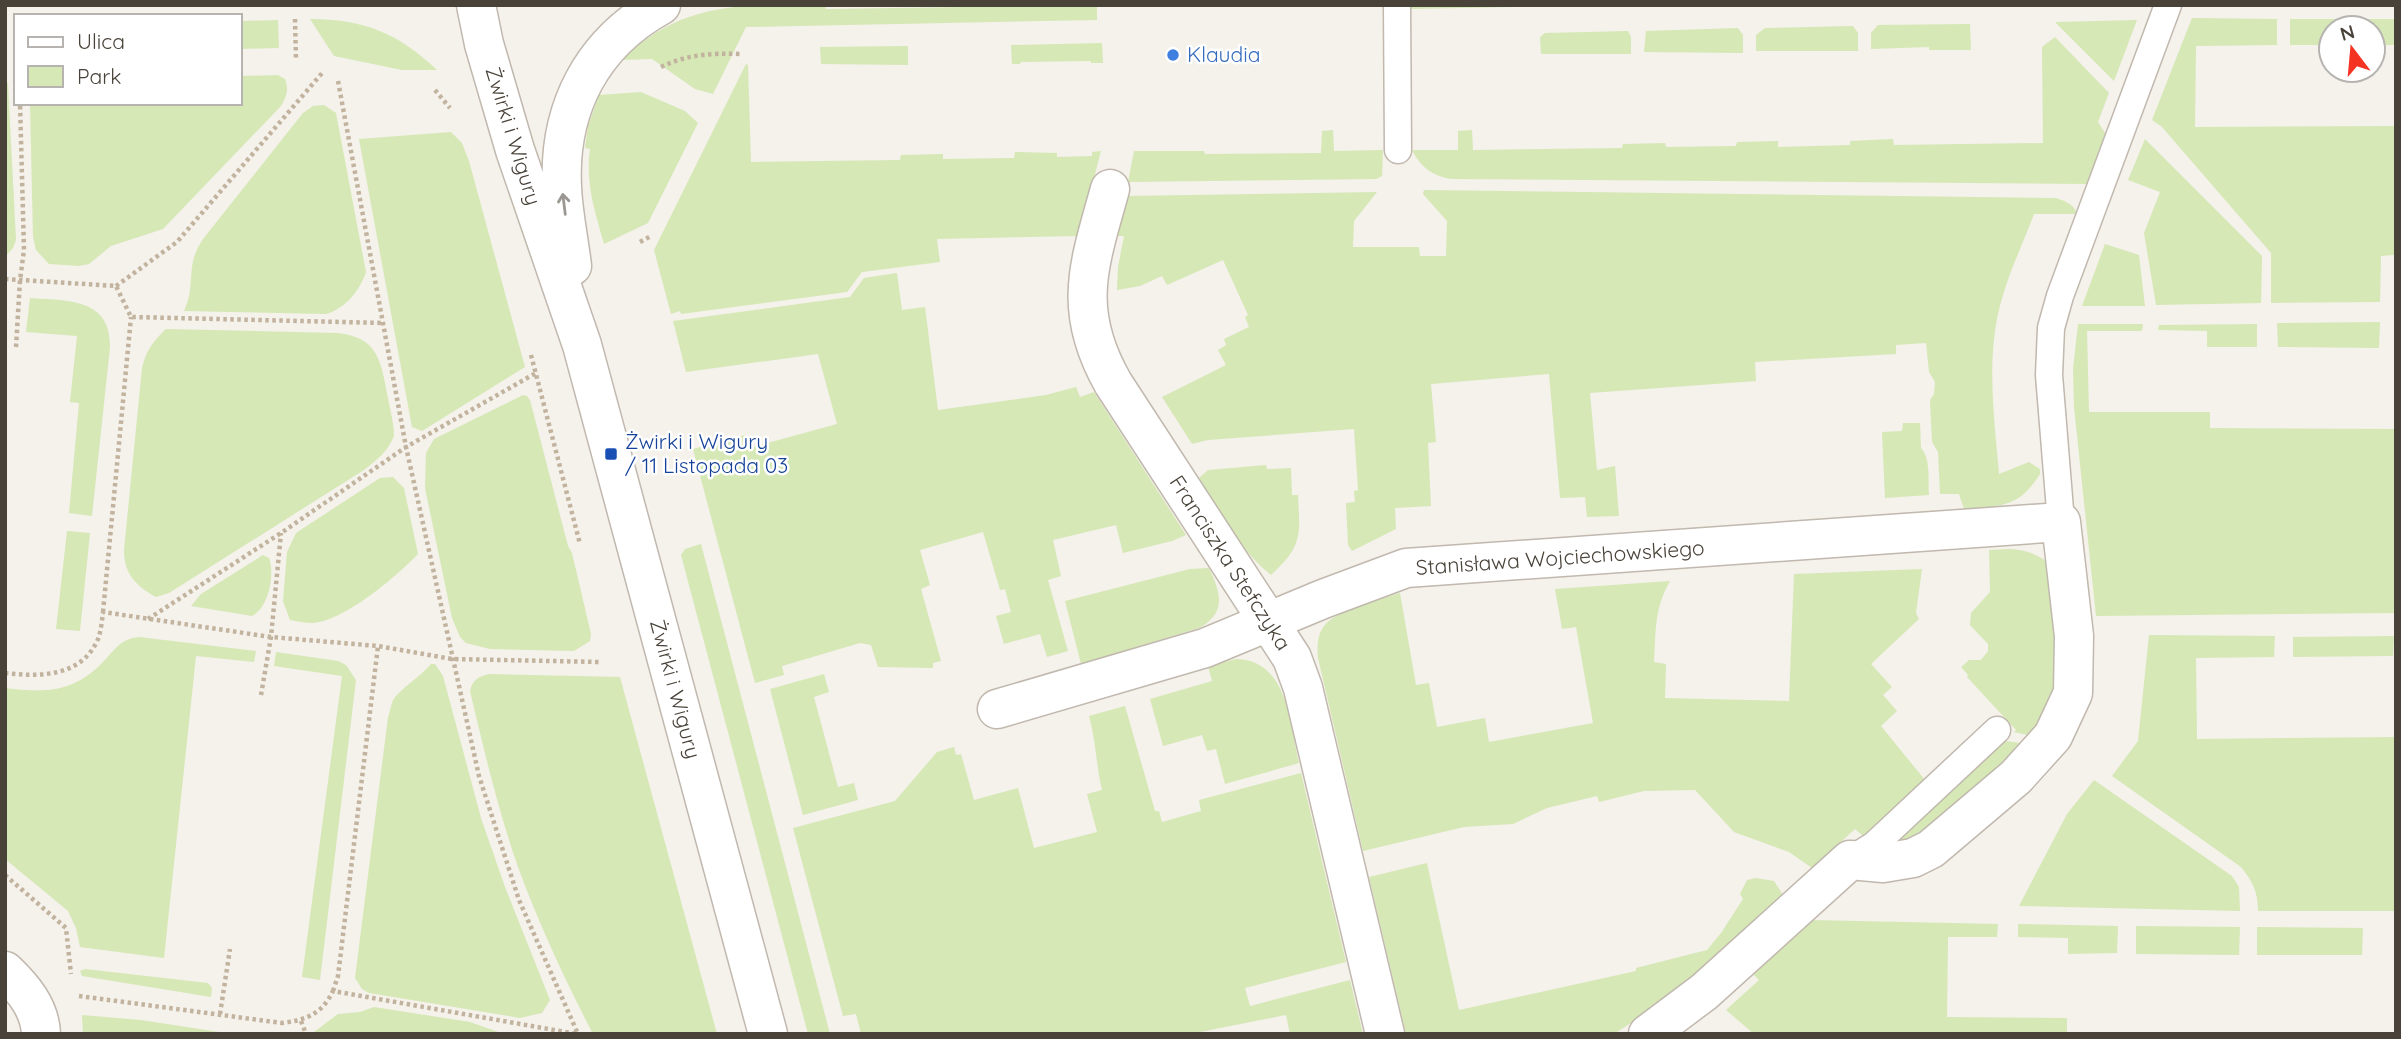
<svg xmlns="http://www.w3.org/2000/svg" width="2401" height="1039" viewBox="0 0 2401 1039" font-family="Quicksand,sans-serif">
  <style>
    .green { fill: #d5e8b5 }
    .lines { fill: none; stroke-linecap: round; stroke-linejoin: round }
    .service-casing { stroke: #c1b8ae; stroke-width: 29 }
    .minor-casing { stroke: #c1b8ae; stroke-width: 41 }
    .tertiary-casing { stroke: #c1b8ae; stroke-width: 41 }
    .path { stroke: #c2b39f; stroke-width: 4.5; stroke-dasharray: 3.5 3.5; stroke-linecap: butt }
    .service { stroke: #fff; stroke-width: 26 }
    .minor { stroke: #fff; stroke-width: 38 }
    .tertiary { stroke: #fff; stroke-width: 38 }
    .oneway { stroke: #9b9792 }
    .shop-dot { fill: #3f7fe0; stroke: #fff; stroke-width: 2.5 }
    .transit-dot { fill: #1a4fb4; stroke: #fff; stroke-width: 2.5 }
    .labels { text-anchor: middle; stroke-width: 5; stroke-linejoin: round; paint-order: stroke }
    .shop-label { font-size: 21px; fill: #366cbe; stroke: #fff; text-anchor: start }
    .street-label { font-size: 21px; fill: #494239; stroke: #fff }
    .transit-label { font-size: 21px; fill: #164399; stroke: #fff; text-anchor: start }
  </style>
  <rect width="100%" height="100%" fill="#f5f1eb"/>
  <!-- green -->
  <path class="green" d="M825,5L826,9L1097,5V20L746,27L713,94L695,89L652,59L621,60C684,0 741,5 825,5Z
    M1411,5H1611L1411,9Z
    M2192,18L2277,19V45L2196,46L2195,127L2396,126V302H2394V255L2381,256L2380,302L2271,303V253L2162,127L2152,120Z
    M310,19C364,19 398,33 437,70H402L334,56Z
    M2290,19H2396V45H2373V28H2331V45H2290Z
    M278,20L279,48L240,49V21Z
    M2137,20L2114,81L2055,22Z
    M1970,24L1971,50H1929V47L1871,49V33L1878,25Z
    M1853,26L1858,33V51H1756V35L1765,28Z
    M1738,28L1743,35V53L1644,52L1646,31Z
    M1628,31L1631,37V54H1541L1540,37L1545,33Z
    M2055,37L2109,93L2098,122L2107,136L2089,184L1452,179C1433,176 1421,168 1412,150H1458V131L1472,130L1473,150L1622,148L1623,144L1665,143L1666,147L1736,146L1737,142L1778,141V147L1850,145V141L1893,139L1894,145L2043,143L2042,47Z
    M1102,43L1103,63H1091V61L1021,62L1020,64H1012L1011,45Z
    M908,46V65L821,64L820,47Z
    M746,64L748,65L751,162L900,160L901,155L943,154V159L1014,158L1015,152L1057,153V157L1092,156V152L1101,151L1079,236L937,239L940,262L862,272L847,292L681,314L680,311L671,314L654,250Z
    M278,75L285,79C289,90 287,95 281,106L163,229L111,246L89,264L79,266L49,264L36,250L33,237L30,103H240V76Z
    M5,83H8L16,240L13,248L5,257Z
    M641,92L685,111L698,123L648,223L604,244C595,212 585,182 590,149L585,148L588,126L599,95Z
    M324,105L336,113L366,272C360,290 345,309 326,314L184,311C197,283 184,267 203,239L303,113L313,106Z
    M1333,130L1334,151L1383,150L1382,176L1376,179L1128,182L1134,151H1204L1205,154L1321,153L1322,131Z
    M451,132L462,143L469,161L525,367L422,431L412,427L359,139Z
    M2145,139L2262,256L2261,303L2156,305L2144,233L2160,192L2128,180Z
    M1424,190L2056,198C2065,201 2074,204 2077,214H2034C2024,241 2011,268 2003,295C1985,353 1994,415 1999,474L2029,462L2040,469V474C2019,508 2001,506 1964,509L1959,494H1940L1938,452L1932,442L1931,422L1930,400L1934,394L1935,382L1929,372L1926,343L1896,345V354L1755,362L1756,381L1590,393L1597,470L1615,466L1619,516L1587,517L1585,497L1560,498L1549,374L1431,384L1436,442L1428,443L1431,506L1395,508L1396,529L1352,551L1348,545L1346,503L1355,502L1354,491L1358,490L1354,429L1208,440L1192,444L1162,397L1226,365L1218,350L1226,345L1224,339L1249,327L1245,317L1248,315L1223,260L1167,285L1162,276L1140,286L1117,290L1118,267L1124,236H1114L1125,196L1377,192L1354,221L1353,247H1419L1420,256H1446L1447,221L1423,194Z
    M2105,244L2139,255L2145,306H2082Z
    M897,273L902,310L925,307L938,410L1046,395L1076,387L1080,397L1094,392L1186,535L1172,541L1123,553L1116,525L1053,540L1061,576L1048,580L1068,651L1047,657L1040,634L1004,644L996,616L1011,612L1005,589L1000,590L983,532L920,550L930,585L921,589L941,661L933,663V668L878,667L871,645L860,643L782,666L784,675L755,683L693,449L745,435L749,448L837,424L818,354L686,372L673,321L850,297L864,278Z
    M30,298C66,301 111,297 110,347L92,516L69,513L79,403L70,402L77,336L26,332Z
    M2380,322L2379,348L2278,347L2277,323Z
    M2078,324H2143L2142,331H2087L2089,412H2210V428L2396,429V613L2096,616L2074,407L2073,369Z
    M2257,324V347H2207V331L2158,330L2159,325Z
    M166,329L337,333C379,337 381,362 388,398C390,410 394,423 394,436C388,451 377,460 364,470L169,593L156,597C136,586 124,574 124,550L142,368C146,351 153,341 166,329Z
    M523,395L527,396L530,400L568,546L572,553L591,634L590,641L574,651L490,649L466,643L460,637L452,618L425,488L426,453L434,439Z
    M1903,423H1920L1921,448C1931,459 1928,481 1929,495L1885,498L1882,432L1902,431Z
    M1266,465L1267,469L1291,468L1292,495H1298C1300,535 1303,546 1271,575C1240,551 1220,511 1199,478L1208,470Z
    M393,477L404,488L418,554C397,576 343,622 312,623C305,623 297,621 290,620L283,601L287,552L296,533L380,478Z
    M67,531L90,533L80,631L56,629Z
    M701,544L830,1034H808L681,555L685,549Z
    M2009,549C2025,550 2040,554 2051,566L2061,670L2036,737L2014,732L2016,730L1967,677L1968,675L1961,667L1969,660H1981L1988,651V644L1970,625L1971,613L1990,592L1989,550Z
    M263,555L269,558C275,574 269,608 252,616L191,606L201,594Z
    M1209,568C1220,592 1228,612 1199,628L1081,664L1065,601L1190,569Z
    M1922,569L1916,613L1919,619L1871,664L1892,687L1883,695L1897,711L1881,726L1925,780L1863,836L1855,829L1812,868L1789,852L1734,832L1695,790L1644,791L1599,802L1597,796L1547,808L1513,824L1464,827L1363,851L1318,658C1315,624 1329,618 1357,607C1371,602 1385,597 1400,593L1416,685L1429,683L1437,727L1485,718L1489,742L1593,723L1576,627L1562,629L1555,589L1670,581C1654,609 1656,631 1654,662L1666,664L1665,698L1789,701L1794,574Z
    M2149,635L2275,636L2274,657L2196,658L2197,739L2396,737V911H2258C2258,892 2253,882 2241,867L2112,776L2138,741Z
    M2394,636L2393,656L2293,657V637Z
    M139,637L256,651L254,662L196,656L164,958L80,947L76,928L68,911L5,859V688C47,693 74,693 105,660C116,648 121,639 139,637Z
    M276,652L338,661L346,665L356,680L320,980L302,977L342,676L274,666Z
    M1236,659C1288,660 1290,724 1299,763L1225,784L1216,749L1207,751L1202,735L1163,746L1150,699L1212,681L1208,666Z
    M431,664H435L443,676L481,818L505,887L550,1000L542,1013L520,1018L369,993L362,989L355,978L388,717C390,712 391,705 393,700C401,688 420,677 431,664Z
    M489,674L620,677L717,1034H593C565,980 539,924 518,867C498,810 484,750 470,691C473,679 478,677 489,674Z
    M824,674L829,692L814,697L838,787L854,783L858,800L803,815L770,689Z
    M1125,706L1155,811H1159L1162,822L1201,811L1199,800L1301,773L1346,962L1245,988L1250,1006L1350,980L1363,1034H1290L1286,1015L1200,1032V1034H1155V1032L1146,1034H861L856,1014L843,1016L793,828L895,801L937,752L954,747L956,755L961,754L974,800L1018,788L1034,848L1097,832L1087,794L1102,790C1096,765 1096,741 1089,716Z
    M2005,741L2028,744L1923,837L1887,850Z
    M2094,780L2232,876L2239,887L2240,911L2019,906L2067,814Z
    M1427,863L1459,1010L1636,971V968L1707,950L1721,933L1743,899L1740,894L1747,880L1756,878L1774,881L1783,895L1694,977L1646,1013L1614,1034H1406L1369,877Z
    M1810,920L1998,924L1997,937H1948L1947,1017L2067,1018V1033L2080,1034H1754L1726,1010L1759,980L1752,973Z
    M2018,924L2118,926L2117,953L2068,954V938L2018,937Z
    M2136,926L2240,927L2239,955L2136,954Z
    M2257,927L2363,928L2362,955H2257Z
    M85,969L208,983L212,988L211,997L82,976L80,971Z
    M374,1007L470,1022L504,1034H315L314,1032L338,1014L360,1012Z
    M82,1015L141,1020L232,1034H83Z"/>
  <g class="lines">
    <!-- service casing -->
    <g class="service-casing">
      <path id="service" d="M1397,5L1398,150
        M2061,522L2049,375L2051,328L2060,296L2168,5
        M1850,860L1874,845L1997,730"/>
    </g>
    <!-- minor casing -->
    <g class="minor-casing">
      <path id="minor" d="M1110,189C1089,265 1071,309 1113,383L1292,658L1303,688L1385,1034
        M997,709L1205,648L1323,599L1406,568L2061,522L2074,636L2073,693L2053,736L2016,777L1931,849L1913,858L1883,863L1850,860L1704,992L1648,1034
        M5,971C23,988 40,1008 41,1034"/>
    </g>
    <!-- tertiary casing -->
    <g class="tertiary-casing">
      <path id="tertiary" d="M476,5L484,44L515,150L582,345L768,1034
        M572,266C569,240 563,213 562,187C558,108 592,43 661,5"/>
    </g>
    <!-- path -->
    <path class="path" d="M295,19L296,59
      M661,67C688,54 712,53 742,54
      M338,81L406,447L479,776L519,900L578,1034
      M435,90L450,108
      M640,242L651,236
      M5,279L116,286L131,317L383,323
      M116,286L177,242L323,72
      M16,347L20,280L24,250L20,103
      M531,355L580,544
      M103,612L131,317
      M148,619L281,533L406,447L536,373
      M5,673C40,677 82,677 98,639C101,631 102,621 103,612L271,637L378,646L452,659L600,662
      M261,695L271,637L281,533
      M5,875L66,928L71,974
      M333,991L338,976L378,646
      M79,996L282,1023C306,1020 322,1014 333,991L577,1034
      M220,1014L230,949
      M301,1021L306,1034"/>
    <!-- service -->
    <use href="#service" class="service"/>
    <!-- minor -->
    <use href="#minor" class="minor"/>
    <!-- tertiary -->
    <use href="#tertiary" class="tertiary"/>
  </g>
  <!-- one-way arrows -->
  <defs><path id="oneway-shaft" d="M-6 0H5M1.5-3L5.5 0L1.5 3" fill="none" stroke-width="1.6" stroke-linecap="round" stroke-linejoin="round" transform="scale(1.75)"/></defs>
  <use class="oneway" href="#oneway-shaft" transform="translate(564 204) rotate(-97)"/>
  <!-- markers -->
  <circle class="shop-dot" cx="1173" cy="55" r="7"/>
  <rect class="transit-dot" x="604" y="447" width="14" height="14" rx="3.5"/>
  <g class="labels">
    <!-- shop labels -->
    <g class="shop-label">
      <text x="1187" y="62">Klaudia</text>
    </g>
    <!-- street labels -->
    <g class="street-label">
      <text transform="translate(513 136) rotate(73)" y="7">Żwirki i Wigury</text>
      <text transform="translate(1560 558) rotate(-4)" y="7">Stanisława Wojciechowskiego</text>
      <text transform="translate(1230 563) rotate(57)" y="7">Franciszka Stefczyka</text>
      <text transform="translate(675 689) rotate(75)" y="7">Żwirki i Wigury</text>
    </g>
    <!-- transit labels -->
    <g class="transit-label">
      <text x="625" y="449">Żwirki i Wigury<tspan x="625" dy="24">/ 11 Listopada 03</tspan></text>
    </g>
  </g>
  <!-- border -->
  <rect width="2401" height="1039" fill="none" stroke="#494239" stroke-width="14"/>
  <!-- legend -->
  <rect x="14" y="14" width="228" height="91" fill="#ffffff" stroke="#b6b3b0" stroke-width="2"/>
  <rect x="28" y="37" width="35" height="10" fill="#ffffff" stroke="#b6b3b0" stroke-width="2"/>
  <text x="77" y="49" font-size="21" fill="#494239">Ulica</text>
  <rect x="28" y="66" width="35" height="21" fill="#d5e8b5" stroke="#b6b3b0" stroke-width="2"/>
  <text x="77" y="84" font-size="21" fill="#494239">Park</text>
  <!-- north arrow -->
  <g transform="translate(2352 49) rotate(344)"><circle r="33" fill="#ffffff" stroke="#b6b3b0" stroke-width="2"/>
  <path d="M0-5L12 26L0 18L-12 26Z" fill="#f53322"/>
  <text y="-10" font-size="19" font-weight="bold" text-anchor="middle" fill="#494239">N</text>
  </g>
</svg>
